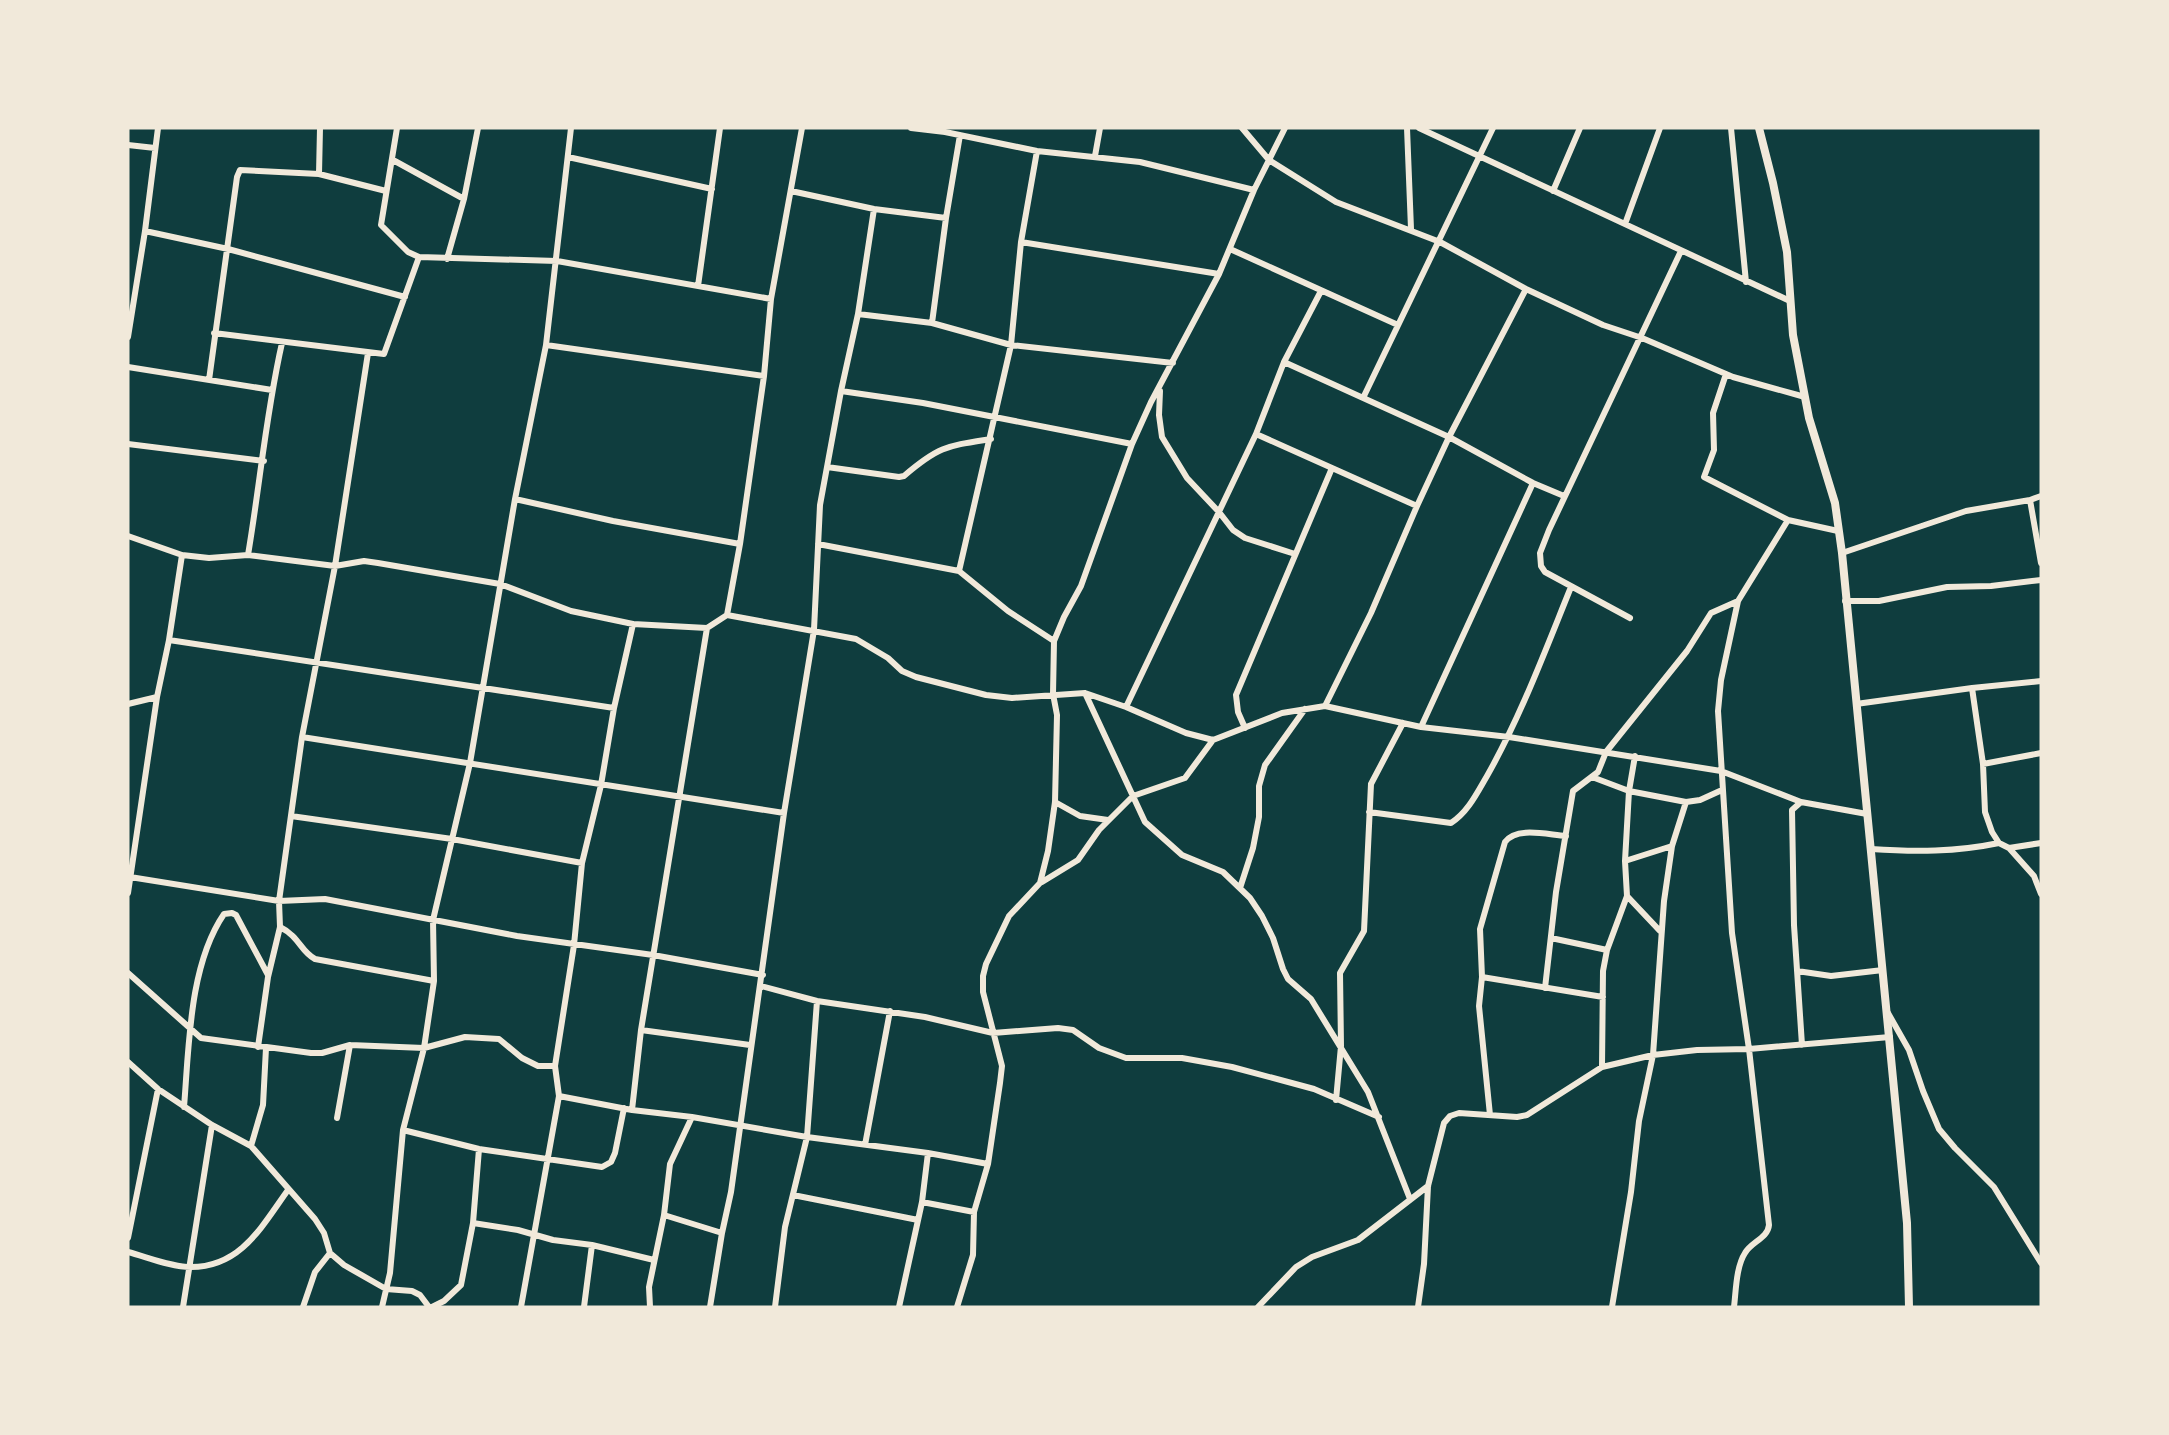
<svg xmlns="http://www.w3.org/2000/svg" width="2169" height="1435" viewBox="0 0 2169 1435" font-family="'Exo 2',sans-serif">
  <style>
    .lines { fill: none; stroke-linecap: round; stroke-linejoin: round }
    .minor { stroke: #f1e9da; stroke-width: 6 }
    .tertiary { stroke: #f1e9da; stroke-width: 8 }
  </style>
  <rect width="100%" height="100%" fill="#0f3d3e"/>
  <g class="lines">
    <!-- minor -->
    <path class="minor" d="M397,128L381,225L408,252L419,257L557,261L771,299
      M911,128L945,132L1037,151L1140,162L1254,190
      M1242,128L1269,160L1336,202L1440,242L1526,289L1603,325L1642,338L1733,377L1805,397
      M1407,128L1411,229
      M1419,128L1790,301
      M1731,128L1746,282
      M128,145L155,148
      M1095,156L1100,128
      M568,157L712,189
      M393,160L464,199
      M319,174L320,128
      M791,191L874,209L946,218
      M1553,191L1580,128
      M1625,224L1660,128
      M145,231L228,249L405,297
      M1021,242L1219,274
      M1230,249L1398,325
      M447,259L464,199L478,128
      M698,286L720,128
      M858,314L932,323L1011,345L1173,363
      M932,323L946,218L960,135
      M214,333L384,354L419,257
      M128,337L145,231L158,128
      M546,345L764,376
      M1284,362L1449,437L1533,483L1564,496
      M128,367L272,390
      M1726,374L1713,413L1714,450L1704,477L1788,520L1838,531
      M209,380L237,177L240,170L319,174L386,191
      M841,391L923,403L1132,444
      M1160,391L1159,415L1162,437L1187,478L1219,512L1233,530L1245,538L1295,554
      M1364,396L1493,128
      M1256,434L1417,506
      M128,444L264,461
      M827,467L899,477L904,476C939,446 947,446 991,439
      M515,499L613,521L740,544
      M2030,500L2041,563
      M128,536L182,555L209,558L248,555L335,566L364,561L378,563L500,584L571,611L633,624L707,628L727,615L740,544L764,376L771,299L802,128
      M818,544L959,571L1008,611L1054,641
      M1842,553L1966,511L2030,500L2041,496
      M248,555C260,484 266,413 282,343
      M959,571L1011,345L1021,242L1037,151
      M1845,601H1879L1947,587L1991,586L2041,580
      M727,615L856,639L888,658L902,671L916,677L986,695L1012,698L1085,693L1126,707L1186,733L1213,740L1282,713L1325,706L1421,727L1509,737L1721,771L1801,802
      M1630,618L1545,572L1541,566L1540,553L1549,530L1681,251
      M169,640L614,708
      M1972,688L2041,681
      M1085,693L1145,822L1182,855L1223,872L1250,898L1262,916L1273,938L1283,969L1288,979L1311,999L1368,1092L1410,1199
      M128,704L157,697
      M1856,704L1972,688L1983,764L1985,812L1992,832L1999,843L2009,848L2041,843
      M1325,706L1371,613L1417,506L1449,437L1526,289
      M1126,707L1256,434L1284,362L1321,291
      M1421,727L1533,483
      M1245,728L1238,712L1236,695L1332,468
      M302,737L784,813
      M1983,764L2041,753
      M1592,777L1629,791L1686,802
      M1055,802L1080,816L1108,820
      M1369,812L1451,823C1468,812 1477,793 1487,776C1521,716 1545,651 1571,587
      M291,816L452,839L582,863
      M2009,848L2034,876L2041,894
      M1871,849C1915,852 1956,852 1999,843
      M1625,861L1629,791L1635,756
      M130,877L279,901L325,899L517,936L653,955L763,975
      M1042,882L1078,860L1099,830L1133,796L1185,778L1213,740
      M1240,888L1253,848L1259,817V786L1265,765L1305,709
      M128,893L157,697L169,640L182,555
      M1627,896L1660,931
      M280,927C300,937 300,951 315,959L434,981
      M1551,938L1607,950
      M1797,971L1831,976L1883,970
      M128,973L201,1038L311,1053H322L350,1045L424,1048L465,1037L499,1039L522,1058L538,1066H555
      M1482,977L1603,997
      M761,986L817,1001L925,1017L993,1033L1058,1028L1073,1030L1099,1048L1126,1058H1182L1232,1067L1314,1089L1379,1117
      M1545,988L1556,892L1573,791L1598,772L1606,752L1687,651L1711,613L1738,601
      M1888,1013L1909,1050L1923,1091L1939,1129L1955,1148L1994,1187L2041,1263
      M641,1030L750,1045
      M1802,1045L1794,925L1792,810L1801,802L1867,814
      M258,1047L268,977L280,927L279,901L302,737L335,566L368,353
      M128,1062L158,1089L212,1125L251,1146L315,1219L324,1233L330,1253L344,1265L386,1289L412,1291L420,1295L429,1307
      M1602,1067L1603,971L1607,950L1627,896L1625,861L1672,846
      M559,1096L632,1110L641,1030L707,628
      M1336,1100L1341,1046L1340,973L1364,931L1371,784L1403,723
      M184,1107C189,1047 189,965 224,914L232,913L236,915L268,975
      M632,1110L692,1117L807,1137L928,1153L988,1164
      M1490,1115L1479,1006L1482,977L1480,929L1505,842C1517,826 1548,835 1566,836
      M337,1118L350,1045
      M403,1130L479,1149L602,1167L611,1162L615,1153L624,1108
      M865,1145L890,1011
      M251,1146L263,1105L266,1048
      M793,1195L918,1220
      M922,1202L974,1212
      M664,1215L722,1233L731,1192L784,813L814,630L820,505L841,391L858,314L874,209
      M473,1223L479,1149
      M128,1238L158,1089
      M128,1252C147,1257 171,1267 191,1267C241,1267 262,1226 288,1190
      M183,1307L212,1125
      M303,1307L315,1272L330,1253
      M382,1307L390,1273L403,1130L424,1048L434,981L433,920L470,763L515,499L546,345L571,128
      M432,1307L444,1301L461,1285L473,1223L518,1230L553,1240L592,1245L654,1260
      M521,1307L559,1096L555,1066L574,945L582,863L601,785L614,708L633,624
      M584,1307L592,1245
      M650,1307L649,1287L664,1215L670,1164L692,1117
      M710,1307L722,1233
      M775,1307L785,1227L807,1137L817,1001
      M899,1307L922,1202L928,1153
      M957,1307L973,1255L974,1212L988,1164L1000,1083L1002,1066L983,992V976L986,964L1009,916L1040,883L1048,851L1055,802L1057,715L1053,694L1054,641L1064,617L1081,586L1132,444L1151,402L1219,274L1254,190L1285,128
      M1258,1307L1296,1267L1312,1257L1358,1240L1428,1186
      M1418,1307L1424,1264L1428,1186L1444,1123L1450,1116L1459,1113L1517,1117L1527,1115L1602,1067L1653,1055L1697,1050L1749,1049L1890,1037
      M1612,1307L1631,1192L1639,1121L1653,1055L1664,901L1672,846L1686,802L1700,800L1722,790
      M1734,1307C1736,1291 1736,1267 1745,1253C1751,1242 1768,1238 1769,1225L1749,1049L1732,933L1718,711L1721,680L1738,601L1788,520"/>
    <!-- tertiary -->
    <path class="tertiary" d="M1759,128L1773,183L1787,252L1793,335L1809,418L1835,503L1842,553L1907,1223L1909,1307"/>
  </g>
  <!-- border -->
  <rect width="2169" height="1435" fill="none" stroke="#f1e9da" stroke-width="259"/>
</svg>
